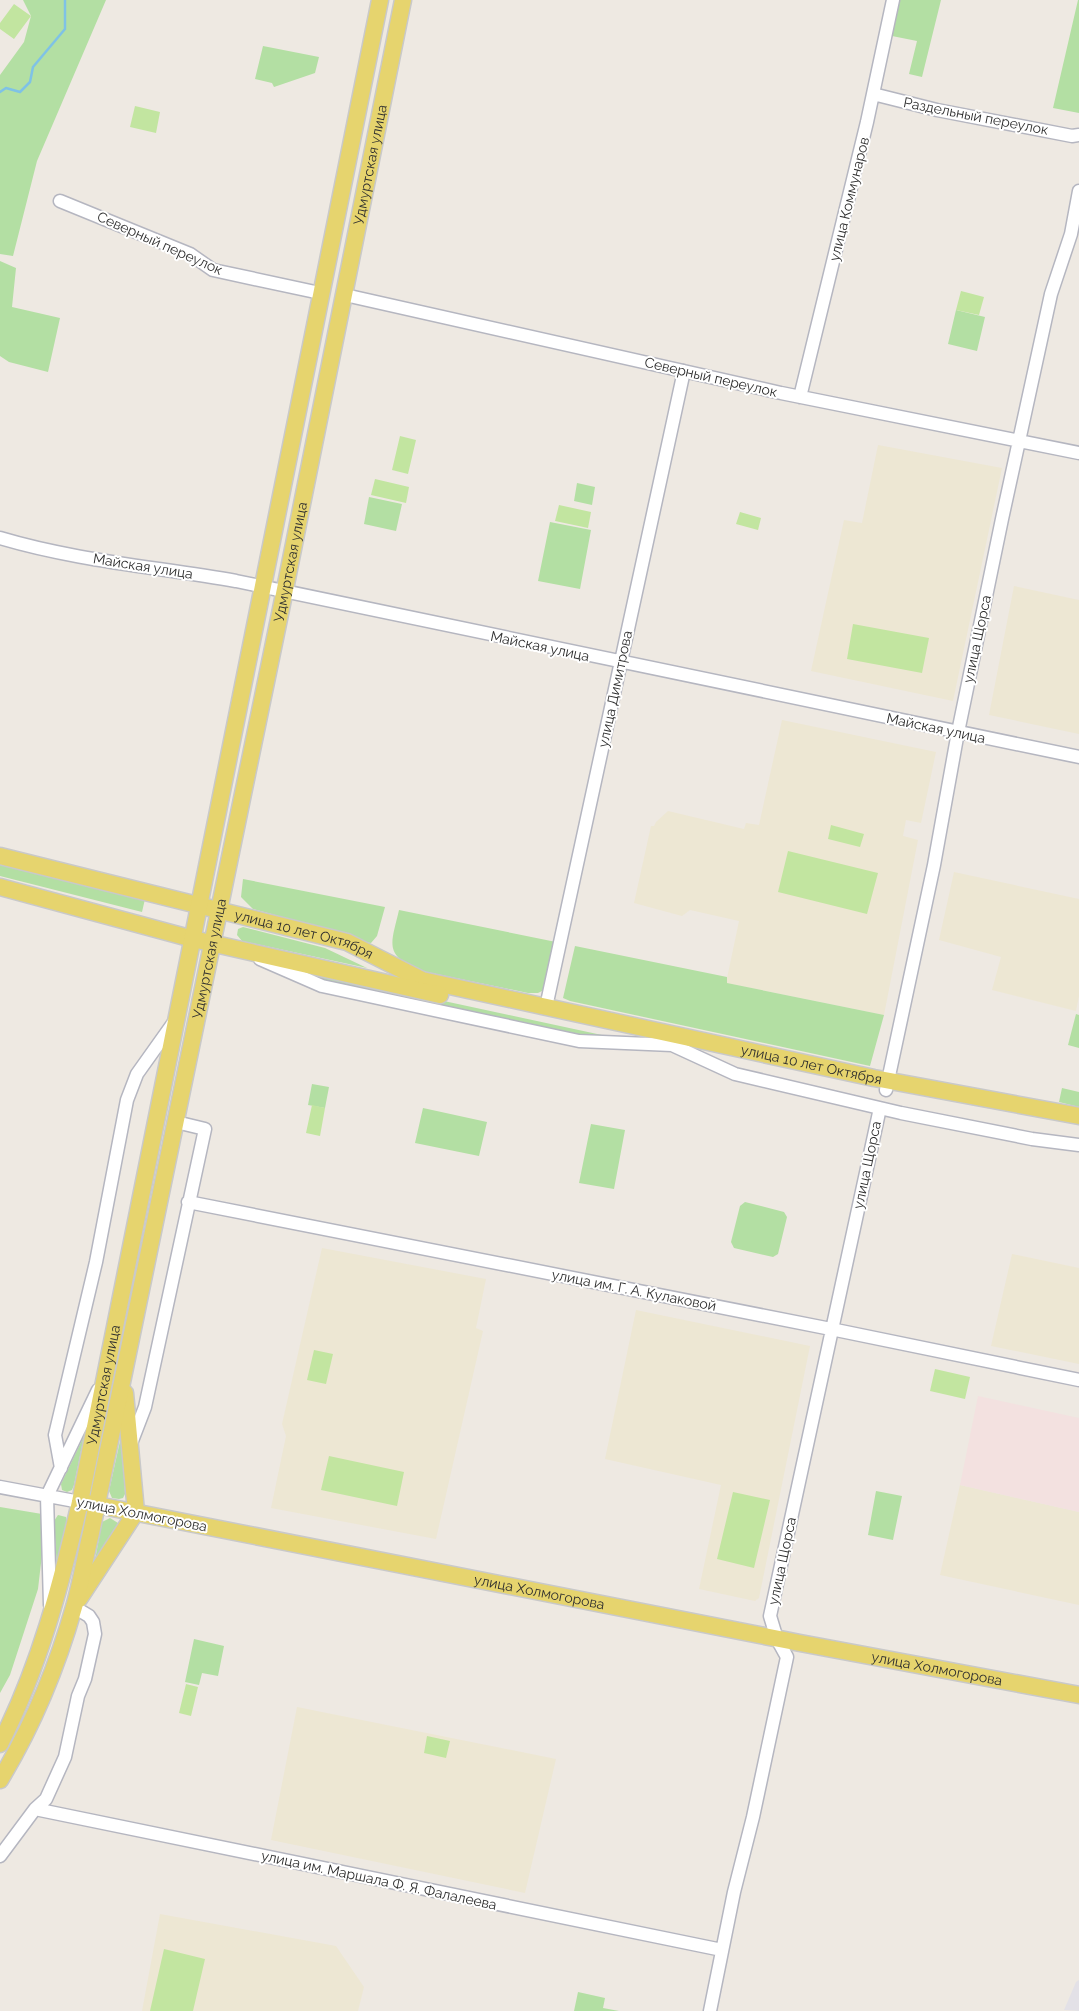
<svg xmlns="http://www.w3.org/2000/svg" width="1079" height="2011" viewBox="0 0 1079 2011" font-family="Raleway,sans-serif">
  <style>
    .industrial { fill: #e3e1e7 }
    .education { fill: #ede7d3 }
    .medical { fill: #f3e1e0 }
    .green { fill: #b3dfa3 }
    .pitch { fill: #c2e5a0 }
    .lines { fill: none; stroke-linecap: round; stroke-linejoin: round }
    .stream { stroke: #7fc2e6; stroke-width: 2.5 }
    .minor-casing { stroke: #b5b6c0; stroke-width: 15 }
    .major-casing { stroke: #c9c9c9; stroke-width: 19 }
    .minor { stroke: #fff; stroke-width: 12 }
    .major { stroke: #e6d46e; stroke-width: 16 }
    .labels { text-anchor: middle; stroke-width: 4; stroke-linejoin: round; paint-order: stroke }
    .street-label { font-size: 14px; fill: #2e2e2e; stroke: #fff }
  </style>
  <rect width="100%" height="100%" fill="#eee9e2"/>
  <!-- industrial -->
  <path class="industrial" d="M1079,1980V2011L1064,2010L1076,1982Z"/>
  <!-- education -->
  <path class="education" d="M878,445L1002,468L953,701L811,671L844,520L862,523Z
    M1014,586L1079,600V734L989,715Z
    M782,720L936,752L921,823L906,820L903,836L918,840L884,1015L726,983L739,921L690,910L682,916L634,903L651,826H654L656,822L668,811L744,829L746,823L759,825Z
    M954,872L1079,899V996L1076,1011L992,990L1001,957L939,940Z
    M322,1248L486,1279L476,1328L483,1331L436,1539L271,1508L286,1436L282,1424Z
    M1012,1254L1079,1268V1364L991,1346Z
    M636,1310L810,1346L759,1598L755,1601L699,1589L721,1485L605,1459Z
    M960,1485L1079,1512V1605L940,1575Z
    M297,1707L556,1759L525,1893L271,1840Z
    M160,1914L336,1946L364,1987L358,2011H142Z"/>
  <!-- medical -->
  <path class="medical" d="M978,1396L1079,1418V1512L960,1485Z"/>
  <!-- green -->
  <path class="green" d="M23,0H106L37,161L13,256L0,254V75L24,42L31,16Z
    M900,0H941L922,77L909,74L917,41L892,36Z
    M1078,0H1079V113L1053,108Z
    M263,46L319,57L315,73L274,87L272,83L255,79Z
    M0,261L16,268L12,307L60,318L48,372L9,362L0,356Z
    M956,310L985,317L977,351L948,344Z
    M577,483L595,487L592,505L574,501Z
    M369,497L402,504L396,531L364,524Z
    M550,522L591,530L580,589L538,581Z
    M0,862L145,899L142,912L0,876Z
    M243,879L385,907L377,936L371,943L364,942L345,934L253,909L241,897Z
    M399,910L556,942L546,989L538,993H528L422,971C383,955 391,945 399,910Z
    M243,927L325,948L367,968L242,941L237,935L238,929Z
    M575,946L727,977V983L884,1015L870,1066L570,1001L563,998Z
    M291,968L625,1040L576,1036L316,982Z
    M1076,1014L1079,1015V1048L1068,1045Z
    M312,1084L329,1087L325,1108L308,1105Z
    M1062,1088L1079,1092V1107L1059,1102Z
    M423,1108L487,1122L479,1156L415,1143Z
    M591,1124L625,1130L614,1189L579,1183Z
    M745,1202L784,1212L787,1217L778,1254L773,1257L734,1248L731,1242L740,1206Z
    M122,1432L125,1494L123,1498L119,1499L112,1498L109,1491Z
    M84,1436L74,1485L72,1490L67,1492L62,1490L61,1484Z
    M876,1491L902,1496L893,1540L868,1535Z
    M0,1507L42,1514L43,1546L38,1589L10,1675L0,1693Z
    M58,1515L66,1517L67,1521L57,1568L54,1521Z
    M110,1518L118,1523L119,1527L93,1571L102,1522Z
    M194,1639L224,1646L218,1676L202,1673L199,1685L185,1682Z
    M578,1992L605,1998L603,2008L619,2011H574Z"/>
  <!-- pitch -->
  <path class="pitch" d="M14,4L31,16L14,39L0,29V23Z
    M135,106L160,112L156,133L130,127Z
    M961,291L984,297L979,315L956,310Z
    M400,436L416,440L408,474L392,470Z
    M375,479L409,487L406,503L371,495Z
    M559,505L591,512L588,528L555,521Z
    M740,512L761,518L758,530L736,524Z
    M853,624L929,638L922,673L847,659Z
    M831,825L864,834L860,847L828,839Z
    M788,851L878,873L867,914L778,892Z
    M312,1105L325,1108L320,1136L306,1133Z
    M314,1350L333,1354L326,1384L307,1380Z
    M935,1369L970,1377L965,1399L930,1391Z
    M329,1456L404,1472L397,1506L321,1490Z
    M733,1492L770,1500L754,1568L717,1559Z
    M186,1684L198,1687L191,1716L179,1713Z
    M427,1736L450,1741L446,1758L424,1753Z
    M164,1949L205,1959L193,2011H150Z"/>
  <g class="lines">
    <!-- stream -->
    <path class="stream" d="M0,92L6,88L20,92L30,82L33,67L65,29V0"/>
    <!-- minor casing -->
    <g class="minor-casing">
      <path id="minor" d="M873,94L937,110L1072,136L1079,135
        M60,201L190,254L213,270L320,293
        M345,295L781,393L1079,453
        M800,397L867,122L893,0
        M0,538C77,561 157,567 236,581L1079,757
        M260,959L322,986L579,1041L672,1045L735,1074L901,1113L1032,1139L1079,1145
        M546,1007L684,371
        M886,1090L934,865L958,732L1002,519L1051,294L1071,234L1079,191
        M188,1202L831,1329L1079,1380
        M130,1446L145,1407L205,1129L176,1122
        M61,1468L55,1435L96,1262L127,1100L137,1074L174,1022
        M0,1487L80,1502
        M50,1605L47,1496L98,1390
        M35,1809L722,1950
        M0,1856L35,1809L46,1799L65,1757L78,1696L85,1679L95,1634L93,1622L89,1616L74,1607
        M710,2011L734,1892L753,1817L787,1657L777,1639L770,1616L880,1108"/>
    </g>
    <!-- major casing -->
    <g class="major-casing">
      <g id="major">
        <path id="s1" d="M0,856L347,942L422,980L874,1078L1079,1116"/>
        <path d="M0,887L193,939L440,995"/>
        <path id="s2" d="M87,1503L800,1643L1079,1695"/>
        <path d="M79,1599L136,1512L125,1393"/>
        <path id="s3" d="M0,1744C39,1668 61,1585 80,1502L380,0"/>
        <path id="s4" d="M0,1780C32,1727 57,1667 74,1607C81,1583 85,1557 91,1533L281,609L403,0"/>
      </g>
    </g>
    <!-- minor -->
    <use href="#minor" class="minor"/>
    <!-- major -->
    <use href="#major" class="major"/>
  </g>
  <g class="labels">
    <!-- street labels -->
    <g class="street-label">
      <text transform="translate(976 116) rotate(11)" y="5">Раздельный переулок</text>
      <text dy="5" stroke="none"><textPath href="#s4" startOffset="1661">Удмуртская улица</textPath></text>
      <text transform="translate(849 199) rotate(-76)" y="5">улица Коммунаров</text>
      <text transform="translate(160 243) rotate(24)" y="5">Северный переулок</text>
      <text transform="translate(711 377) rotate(13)" y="5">Северный переулок</text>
      <text dy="5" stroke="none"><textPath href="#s4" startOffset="1256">Удмуртская улица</textPath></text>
      <text transform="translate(143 566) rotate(9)" y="5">Майская улица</text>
      <text transform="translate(977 639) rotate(-78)" y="5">улица Щорса</text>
      <text transform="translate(540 646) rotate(12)" y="5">Майская улица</text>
      <text transform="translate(615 689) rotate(-78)" y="5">улица Димитрова</text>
      <text transform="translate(936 728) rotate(12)" y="5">Майская улица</text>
      <text dy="5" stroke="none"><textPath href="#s1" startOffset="314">улица 10 лет Октября</textPath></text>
      <text dy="5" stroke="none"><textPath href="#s4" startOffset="851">Удмуртская улица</textPath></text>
      <text dy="5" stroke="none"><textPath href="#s1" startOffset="840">улица 10 лет Октября</textPath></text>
      <text transform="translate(867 1165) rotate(-78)" y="5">улица Щорса</text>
      <text transform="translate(634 1290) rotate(11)" y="5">улица им. Г. А. Кулаковой</text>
      <text dy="5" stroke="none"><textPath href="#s3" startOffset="375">Удмуртская улица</textPath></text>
      <text transform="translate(142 1514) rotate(11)" y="5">улица Холмогорова</text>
      <text transform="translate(782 1561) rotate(-78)" y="5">улица Щорса</text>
      <text dy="5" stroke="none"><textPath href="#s2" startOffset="461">улица Холмогорова</textPath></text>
      <text dy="5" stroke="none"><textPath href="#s2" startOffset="866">улица Холмогорова</textPath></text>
      <text transform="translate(379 1880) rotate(12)" y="5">улица им. Маршала Ф. Я. Фалалеева</text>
    </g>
  </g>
</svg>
